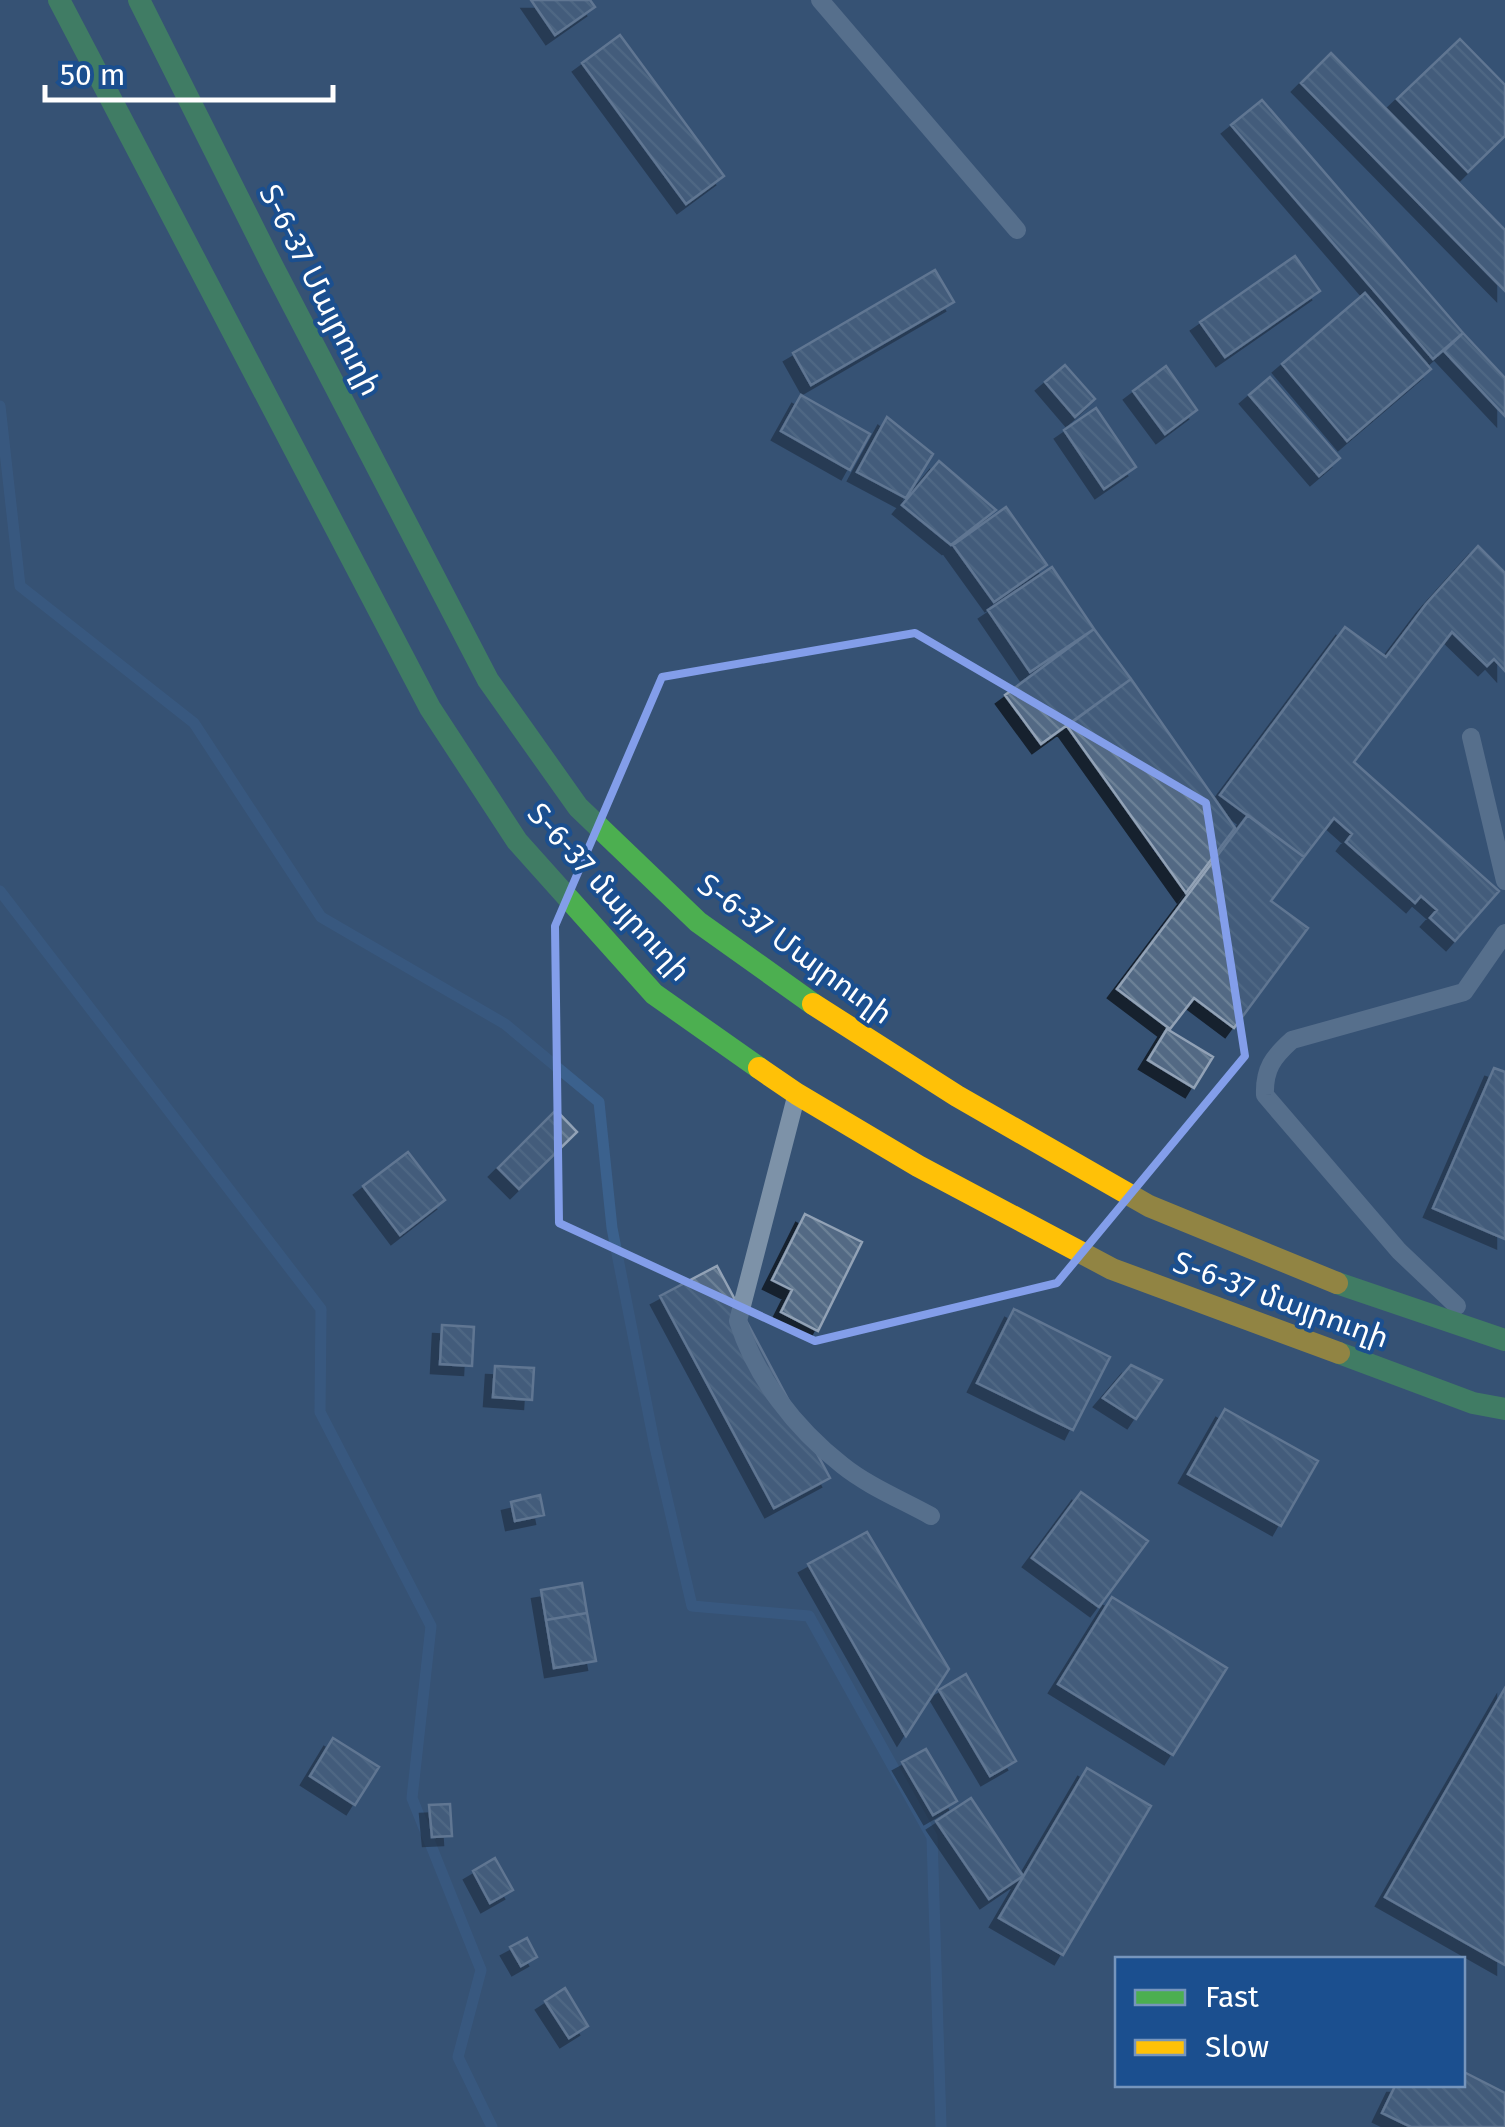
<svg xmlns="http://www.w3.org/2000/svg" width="1505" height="2127" viewBox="0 0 1505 2127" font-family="'Fira Sans','Noto Sans Armenian',sans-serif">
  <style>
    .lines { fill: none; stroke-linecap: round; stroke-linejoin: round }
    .stream { stroke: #3b618d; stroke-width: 11 }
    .building { fill: url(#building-back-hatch); stroke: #92a2b6; stroke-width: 2.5; filter: url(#shadow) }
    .lane { stroke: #7d92a8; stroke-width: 18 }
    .fast { stroke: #4caf50; stroke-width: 22 }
    .slow { stroke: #ffc107; stroke-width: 22 }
    .marked { fill: none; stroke: #839eea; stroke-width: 8; stroke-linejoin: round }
    .labels { text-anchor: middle; stroke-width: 8; stroke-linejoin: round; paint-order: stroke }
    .street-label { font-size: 30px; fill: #fff; stroke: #1b4f8f }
  </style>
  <defs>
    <pattern id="building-back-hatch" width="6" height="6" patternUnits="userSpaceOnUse" patternTransform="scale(2.5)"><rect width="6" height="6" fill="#526984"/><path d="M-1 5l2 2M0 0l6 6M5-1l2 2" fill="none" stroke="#6c8096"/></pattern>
    <filter id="shadow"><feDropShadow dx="-9" dy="9" stdDeviation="0" flood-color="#0009"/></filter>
  </defs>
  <rect width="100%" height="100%" fill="#365274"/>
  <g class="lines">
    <!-- stream -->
    <path class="stream" d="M0,406L20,586L194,723L321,917L505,1024L599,1102L612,1228L655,1447L692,1606L809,1616L932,1837L941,2127
      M0,891L321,1309L320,1412L431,1626L412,1798L481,1970L458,2057L492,2127"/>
  </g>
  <!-- building -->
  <path class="building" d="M531,0H590L595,7L555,35Z
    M620,35L724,176L686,204L582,63Z
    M1460,39L1505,85V136L1468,172L1397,99Z
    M1331,53L1505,230V291L1301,83Z
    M1262,100L1463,333L1433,359L1231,125Z
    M1295,256L1320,291L1225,357L1200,322Z
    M935,270L954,302L811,385L793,353Z
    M1365,293L1431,369L1347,441L1282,364Z
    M1463,333L1505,378V416L1444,351Z
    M1065,365L1095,399L1075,417L1045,382Z
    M1166,366L1197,410L1165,434L1133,391Z
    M1270,377L1340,458L1319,476L1249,395Z
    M801,395L870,434L850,470L781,431Z
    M1096,408L1136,467L1104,489L1064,430Z
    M887,417L933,454L906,498L857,472Z
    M939,461L996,510L951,545L902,505Z
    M1006,507L1047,565L994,602L953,545Z
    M1478,546L1505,573V671L1494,659L1487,666L1452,632L1354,762L1499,891L1455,941L1430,918L1437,910L1421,896L1415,903L1346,842L1352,834L1334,818L1304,857L1220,795L1345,627L1386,657L1426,604Z
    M1052,567L1094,629L1030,672L988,610Z
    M1094,629L1131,679L1041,744L1005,695Z
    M1131,679L1235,828L1186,893L1067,726Z
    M1248,815L1304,857L1271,901L1308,928L1234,1028L1194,998L1170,1029L1117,989Z
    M1167,1029L1213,1057L1194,1088L1148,1060Z
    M1494,1068L1505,1072V1239L1433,1208Z
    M556,1110L577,1132L519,1189L498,1168Z
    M408,1152L445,1200L400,1235L363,1186Z
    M805,1214L862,1242L818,1331L781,1312L792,1290L772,1280Z
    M717,1266L830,1478L774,1508L660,1296Z
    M1014,1309L1110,1357L1073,1430L977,1383Z
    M442,1325L474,1327L472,1366L440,1364Z
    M1131,1365L1162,1380L1136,1419L1103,1398Z
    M495,1366L534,1368L532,1400L493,1397Z
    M1225,1409L1318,1461L1281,1526L1188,1474Z
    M1081,1492L1148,1541L1099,1607L1032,1558Z
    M540,1495L544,1515L515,1521L511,1502Z
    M867,1532L949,1669L906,1736L808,1564Z
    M582,1583L587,1613L546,1620L541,1590Z
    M1112,1597L1227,1668L1173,1755L1058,1684Z
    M587,1613L596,1661L554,1668L546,1620Z
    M966,1674L1016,1761L990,1776L939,1690Z
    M1505,1688V1965L1385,1897Z
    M333,1738L379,1767L355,1805L310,1776Z
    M926,1749L957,1801L933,1815L902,1762Z
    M1087,1768L1151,1806L1063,1955L999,1918Z
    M971,1798L1023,1876L989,1899L936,1821Z
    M450,1804L452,1836L432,1837L429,1805Z
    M495,1858L513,1890L490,1903L473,1871Z
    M527,1938L537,1957L521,1966L510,1947Z
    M565,1988L588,2026L569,2038L545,2001Z
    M1462,2071L1505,2093V2127H1411L1382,2113L1396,2084H1462Z"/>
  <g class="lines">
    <!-- lane -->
    <path class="lane" d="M820,0L1017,230
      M1471,737L1505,881
      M796,1097L738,1321C756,1378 795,1428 842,1465C868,1486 902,1500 931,1516
      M1457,1306L1399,1251L1265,1095C1264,1069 1273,1057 1292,1040L1464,992L1505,933"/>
    <!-- fast -->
    <path class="fast" d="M59,0L430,708L517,841L654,994L759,1068
      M139,0L273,267L488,680L578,807L698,922L813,1004
      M1337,1283L1505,1340
      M1339,1353L1473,1403L1505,1409"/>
    <!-- slow -->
    <path class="slow" d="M813,1004L957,1096L1149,1206L1337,1283
      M759,1068L797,1094L918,1166L1112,1269L1339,1353"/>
  </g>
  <!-- marked area -->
  <path d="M0 0H1505V2127H0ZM915,633L1206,803L1245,1056L1057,1283L815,1341L559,1223L555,926L662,677Z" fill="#365274" fill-opacity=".55" fill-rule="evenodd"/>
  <path class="marked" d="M915,633L1206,803L1245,1056L1057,1283L815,1341L559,1223L555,926L662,677Z"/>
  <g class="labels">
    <!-- street labels -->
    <g class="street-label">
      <text transform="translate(320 290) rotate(63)" y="10">Տ-6-37 Մայրուղի</text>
      <text transform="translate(609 892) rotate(48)" y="10">Տ-6-37 մայրուղի</text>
      <text transform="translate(795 949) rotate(36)" y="10">Տ-6-37 Մայրուղի</text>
      <text transform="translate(1281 1300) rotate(20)" y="10">Տ-6-37 մայրուղի</text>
    </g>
  </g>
  <!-- legend -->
  <rect x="1115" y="1957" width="350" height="130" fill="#1b4f8f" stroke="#7695bc" stroke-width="2.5"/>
  <rect x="1135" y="1990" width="50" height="15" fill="#4caf50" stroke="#7695bc" stroke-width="2.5"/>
  <text x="1205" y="2007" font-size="30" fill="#ffffff">Fast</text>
  <rect x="1135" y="2040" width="50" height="15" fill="#ffc107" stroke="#7695bc" stroke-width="2.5"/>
  <text x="1205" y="2057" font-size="30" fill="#ffffff">Slow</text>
  <!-- scale -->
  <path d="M45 85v15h288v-15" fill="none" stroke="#ffffff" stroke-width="5"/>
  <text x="60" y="85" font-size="30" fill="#ffffff" stroke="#1b4f8f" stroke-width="8" paint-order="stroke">50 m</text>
</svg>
